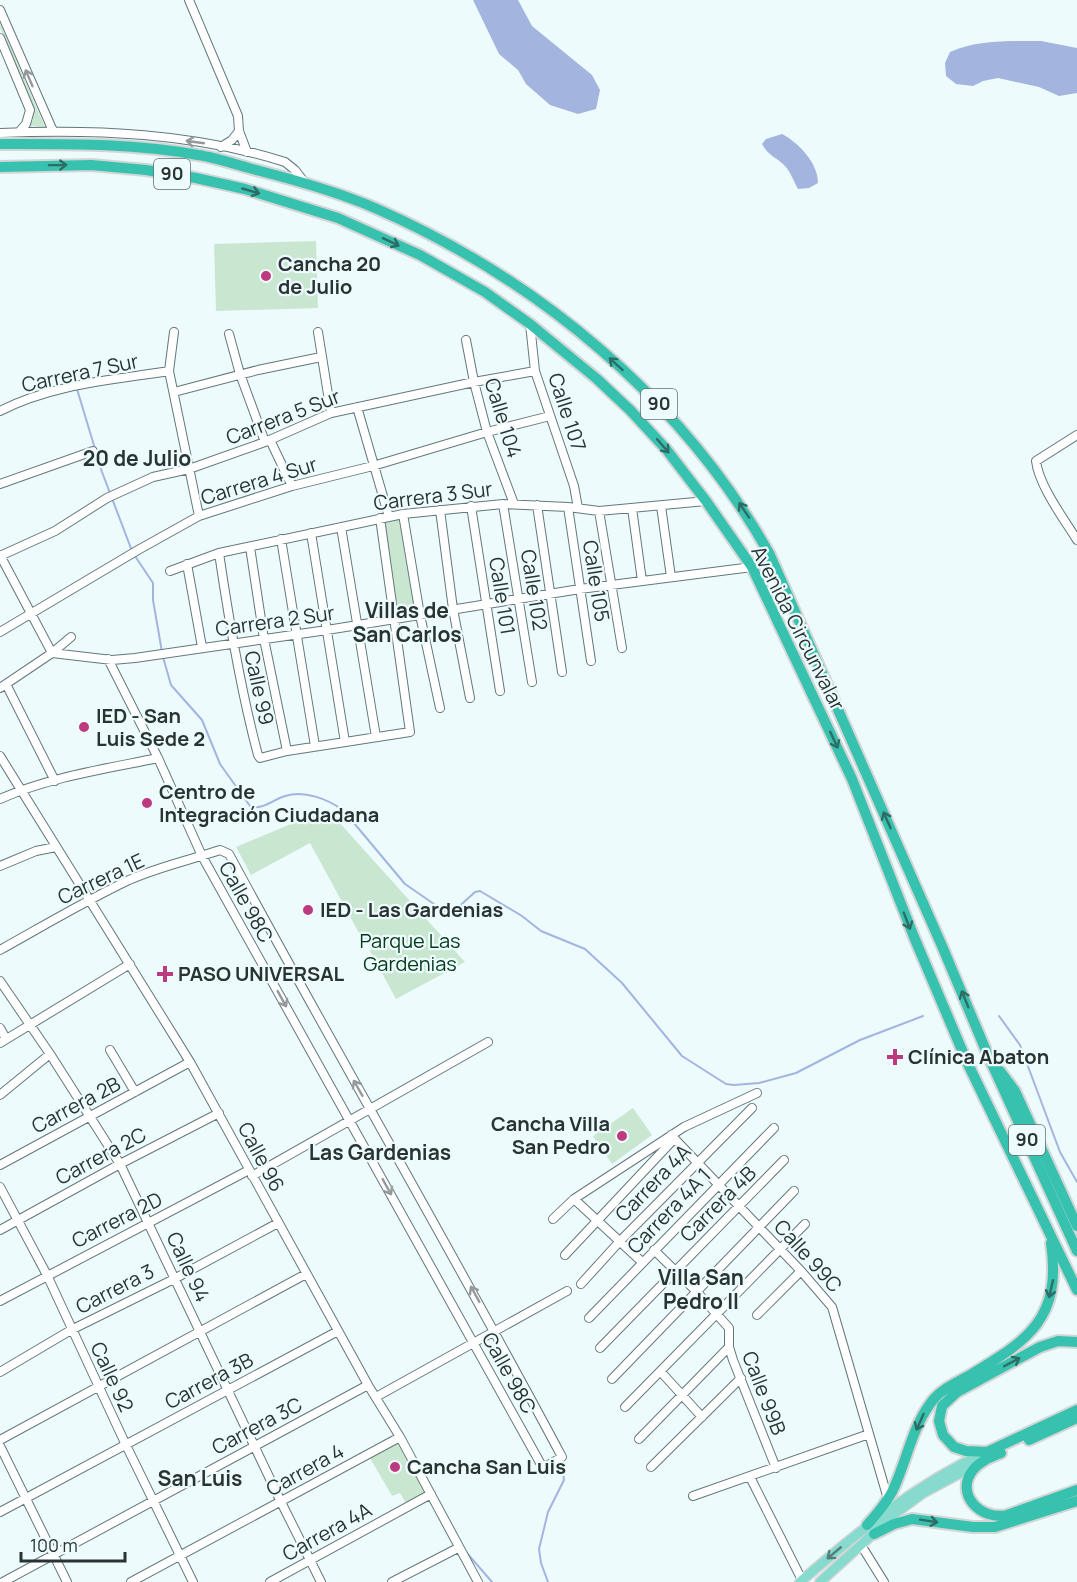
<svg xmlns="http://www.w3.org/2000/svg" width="1077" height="1582" viewBox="0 0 1077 1582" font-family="Manrope,sans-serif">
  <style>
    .green { fill: #c9e7d0 }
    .water { fill: #a3b5df }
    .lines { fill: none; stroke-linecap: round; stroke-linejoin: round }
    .stream { stroke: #a3b5df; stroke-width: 2 }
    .minor-casing { stroke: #63787c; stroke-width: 10 }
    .major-casing { stroke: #d4d6d6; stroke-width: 12 }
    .highway-casing { stroke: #d4d6d6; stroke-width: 14 }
    .minor { stroke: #fff; stroke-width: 8 }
    .major { stroke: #86dace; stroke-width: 9 }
    .highway { stroke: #36c2ae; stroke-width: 10 }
    .oneway { stroke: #94999a }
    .oneway2 { stroke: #2f6c65 }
    .oneway3 { stroke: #537e79 }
    .poi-dot { fill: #bd3a80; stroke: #edfbfd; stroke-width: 2 }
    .labels { text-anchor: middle; stroke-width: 4.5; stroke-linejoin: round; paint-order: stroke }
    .shield { fill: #edfbfd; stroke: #646f70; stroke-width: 1.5 }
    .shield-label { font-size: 18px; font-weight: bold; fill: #2a3334 }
    .poi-label { font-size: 20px; font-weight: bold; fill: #2a3334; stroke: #edfbfd; text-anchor: start }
    .street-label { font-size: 20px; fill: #2a3334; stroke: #edfbfd }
    .park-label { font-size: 20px; fill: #03381a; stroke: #edfbfd }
    .neighbourhood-label { font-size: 21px; font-weight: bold; fill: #2a3334; stroke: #edfbfd }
  </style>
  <rect width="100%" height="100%" fill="#edfbfd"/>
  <!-- green -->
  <path class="green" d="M0,23L45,127L29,126L33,120V106L0,28Z
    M316,241L318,308L216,311L214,244Z
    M402,519L416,610L397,613L384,522Z
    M329,811L465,962L396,999L370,951L371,949L369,944H365L310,843L251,875L236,847L305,818Z
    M633,1108L652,1135L612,1164L593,1136Z
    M399,1442L427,1492L406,1503L400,1493L392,1496L370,1458Z"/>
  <!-- water -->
  <path class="water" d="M473,0H518L532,26L592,75L600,90L596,109L578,114L550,105L526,84L518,70L499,54Z
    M1041,41L1077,48V93L1059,96L1039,87L998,78L983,81L973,86L956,84L946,76L945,63L950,52C979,39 1010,41 1041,41Z
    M782,134C799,143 818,163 818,183L809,188L798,189C794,182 791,173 786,167C777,157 769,157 762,144L766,139Z"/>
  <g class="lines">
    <!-- stream -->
    <path class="stream" d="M77,389L102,472L132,551
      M135,556L153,583V600L162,652
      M163,657L171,685L202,720L220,764L250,806C261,811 274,799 285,796C305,790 327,799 343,810L405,884L447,913H452L475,892L480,891L522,916L541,931L585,949L622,983L682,1056L726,1084L734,1085L759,1083L796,1073L860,1040L923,1016
      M999,1016L1020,1045L1060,1152L1077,1182
      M466,1552L492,1582
      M548,1582L541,1563L539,1549L548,1512L564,1480L561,1460"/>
    <!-- minor casing -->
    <g class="minor-casing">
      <path id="minor" d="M189,0L238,116L239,131L247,152
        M0,10L53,131
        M0,38L30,110L26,124L19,132
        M0,133C95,129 194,133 285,162L295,170L305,183
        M221,147L232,140L239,131
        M530,324L535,371L574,486L578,508
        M174,332L169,371L199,516
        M318,332L331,413
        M229,334L240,374L265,442
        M466,340L474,382L487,432L514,504
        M174,392L258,370L321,357
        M357,407L389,517
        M0,411C52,384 112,380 169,371
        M1077,435L1036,461C1039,486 1064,519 1077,540
        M270,440L292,486
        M0,484L93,451
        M503,504L532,682
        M537,505L562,672
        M471,506L500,691
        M661,506L671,577
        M568,507L591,661
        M632,508L642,581
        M440,510L453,609L470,698
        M599,511L622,648
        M403,514L420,615L440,708
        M341,527L376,737
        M311,533L345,742
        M281,539L315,746
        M250,547L264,639L287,751
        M219,553C229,621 240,688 258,755L260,758L287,751L410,732L380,518
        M0,555L52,653L112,660L135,658L327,630L580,589L752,567
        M0,556L55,531L107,498L153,477L189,469L265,442L331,413L474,382L535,371
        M187,564L202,647
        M170,571L219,553L403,514L503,504L568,507L599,511L706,501
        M0,632L138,550L199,516L292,486L373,466L487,432L550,416
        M6,684L55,781
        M0,688L52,653L71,637
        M0,756L190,1062L368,1385L400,1437L478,1582
        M0,799C49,777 105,769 158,758
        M0,866L36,851L56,847
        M0,950C43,926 85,901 129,880C158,867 190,860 220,850L229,854C338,1056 454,1254 562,1457L543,1468L202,856L158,758L108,659
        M0,981L50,1054L120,1164L281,1502L321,1582
        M0,1028L6,1039
        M0,1043L130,964
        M110,1050L135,1092
        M0,1095L50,1054
        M671,1135L801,1271L832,1307L888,1499
        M0,1165L190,1062
        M252,1176L488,1042
        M0,1187L47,1275L125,1443L193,1582
        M574,1199L642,1262
        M553,1219L574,1199L684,1127L757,1093
        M0,1230L120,1164L219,1113
        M654,1250L696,1291L729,1328V1347L733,1360L776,1468
        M565,1255L674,1139
        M581,1284L620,1241L752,1108
        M0,1301L249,1170
        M757,1315L801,1271
        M589,1318L774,1128
        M600,1348L784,1160
        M0,1372L71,1330L174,1279L278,1223
        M661,1372L702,1417
        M612,1379L794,1191
        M376,1397L567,1291
        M625,1407L805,1224
        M639,1439L729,1347
        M0,1440L306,1274
        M0,1446L67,1582
        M651,1467L741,1378
        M750,1477L803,1582
        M693,1496L869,1434
        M0,1512L338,1331
        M861,1545L884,1582
        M3,1582L368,1385
        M131,1582L400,1437
        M270,1582L431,1494
        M392,1582L458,1548"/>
    </g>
    <!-- major casing -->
    <g class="major-casing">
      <path id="major" d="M800,1582C859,1531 915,1485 986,1452
        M820,1582L897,1512L923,1493L977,1464"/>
    </g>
    <!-- highway casing -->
    <g class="highway-casing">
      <path id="highway" d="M0,144C66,144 133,143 198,155C219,158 240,166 260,171C299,181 338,192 375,208C537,279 683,399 770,555L942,946L987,1053L1077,1251
        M0,167L91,165L146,170L196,178L245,189L338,218L420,255L485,292L530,324L597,379L630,410L666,449L706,501L752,567L852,779L914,937L967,1062L1077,1290
        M1000,1071L1015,1091L1077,1226
        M1077,1342L1058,1341L1040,1347L957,1392L942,1406L939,1421L943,1435L954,1447L966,1451L987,1452L1077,1410
        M1029,1440L1077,1418
        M1001,1453C991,1457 980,1461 973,1470C954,1494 981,1521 1007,1515L1077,1490
        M867,1525C876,1515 885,1505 892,1492C906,1464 911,1430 930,1404C939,1390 956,1383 970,1375C1029,1340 1062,1318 1051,1243
        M874,1534L894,1524L912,1519L973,1527H995L1077,1501"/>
    </g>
    <!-- minor -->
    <use href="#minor" class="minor"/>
    <!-- major -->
    <use href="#major" class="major"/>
    <!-- highway -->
    <use href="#highway" class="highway"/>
  </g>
  <!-- one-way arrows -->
  <defs><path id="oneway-shaft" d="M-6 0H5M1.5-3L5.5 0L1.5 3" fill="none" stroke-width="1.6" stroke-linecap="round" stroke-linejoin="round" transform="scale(1.5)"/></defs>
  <g class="oneway">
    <use href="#oneway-shaft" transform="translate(29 78) rotate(-113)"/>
    <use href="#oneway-shaft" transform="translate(195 142) rotate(-172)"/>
    <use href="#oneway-shaft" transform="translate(282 999) rotate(61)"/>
    <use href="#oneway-shaft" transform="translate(358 1088) rotate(-120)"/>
    <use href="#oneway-shaft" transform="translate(387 1187) rotate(61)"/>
    <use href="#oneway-shaft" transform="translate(475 1294) rotate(-119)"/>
  </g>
  <g class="oneway2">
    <use href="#oneway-shaft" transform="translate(58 165) rotate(-1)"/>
    <use href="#oneway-shaft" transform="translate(251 191) rotate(16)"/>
    <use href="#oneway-shaft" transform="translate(391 242) rotate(25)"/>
    <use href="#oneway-shaft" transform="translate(616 364) rotate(-138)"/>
    <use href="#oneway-shaft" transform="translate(663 446) rotate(49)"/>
    <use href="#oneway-shaft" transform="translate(744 510) rotate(-124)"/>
    <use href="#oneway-shaft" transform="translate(834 740) rotate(65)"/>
    <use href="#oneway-shaft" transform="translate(887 820) rotate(-114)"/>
    <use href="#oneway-shaft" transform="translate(907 921) rotate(69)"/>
    <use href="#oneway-shaft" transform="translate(965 999) rotate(-112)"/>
    <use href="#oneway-shaft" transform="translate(1051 1289) rotate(103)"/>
    <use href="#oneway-shaft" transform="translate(1012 1362) rotate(-28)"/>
    <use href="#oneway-shaft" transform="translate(920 1422) rotate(114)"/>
    <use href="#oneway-shaft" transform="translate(929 1521) rotate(9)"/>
  </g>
  <use class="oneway3" href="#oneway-shaft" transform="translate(834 1553) rotate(140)"/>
  <!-- markers -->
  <g class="poi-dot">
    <circle cx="266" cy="276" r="6"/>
    <circle cx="84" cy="727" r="6"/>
    <circle cx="147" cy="803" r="6"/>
    <circle cx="308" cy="910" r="6"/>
    <path d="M162 965h6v6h6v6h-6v6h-6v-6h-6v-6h6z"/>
    <path d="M892 1048h6v6h6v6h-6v6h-6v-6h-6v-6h6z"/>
    <circle cx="622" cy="1136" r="6"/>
    <circle cx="395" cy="1467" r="6"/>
  </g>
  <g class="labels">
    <!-- shield labels -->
    <g class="shield">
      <rect x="154" y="159" width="36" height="30" rx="4.5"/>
      <rect x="641" y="389" width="36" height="30" rx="4.5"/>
      <rect x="1009" y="1125" width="36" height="30" rx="4.5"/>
    </g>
    <g class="shield-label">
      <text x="172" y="180">90</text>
      <text x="659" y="410">90</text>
      <text x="1027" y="1146">90</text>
    </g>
    <!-- poi labels -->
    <g class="poi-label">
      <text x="278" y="271">Cancha 20<tspan x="278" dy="23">de Julio</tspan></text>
      <text x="96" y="723">IED - San<tspan x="96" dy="23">Luis Sede 2</tspan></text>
      <text x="159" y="799">Centro de<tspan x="159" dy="23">Integración Ciudadana</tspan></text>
      <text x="320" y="917">IED - Las Gardenias</text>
      <text x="178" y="981">PASO UNIVERSAL</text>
      <text x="908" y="1064">Clínica Abaton</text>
      <text x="610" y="1131" text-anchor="end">Cancha Villa<tspan x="610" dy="23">San Pedro</tspan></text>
      <text x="407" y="1474">Cancha San Luis</text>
    </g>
    <!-- street labels -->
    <g class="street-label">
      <text transform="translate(80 373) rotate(-12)" y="7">Carrera 7 Sur</text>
      <text transform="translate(567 412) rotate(72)" y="7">Calle 107</text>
      <text transform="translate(283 417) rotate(-21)" y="7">Carrera 5 Sur</text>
      <text transform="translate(503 418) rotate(73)" y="7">Calle 104</text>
      <text transform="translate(259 481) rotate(-17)" y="7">Carrera 4 Sur</text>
      <text transform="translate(433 496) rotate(-7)" y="7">Carrera 3 Sur</text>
      <text transform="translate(596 581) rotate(81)" y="7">Calle 105</text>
      <text transform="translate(534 590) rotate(81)" y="7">Calle 102</text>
      <text transform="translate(502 596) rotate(81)" y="7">Calle 101</text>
      <text transform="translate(275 621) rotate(-8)" y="7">Carrera 2 Sur</text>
      <text transform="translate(798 628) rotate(63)" y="7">Avenida Circunvalar</text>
      <text transform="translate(259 688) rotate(78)" y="7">Calle 99</text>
      <text transform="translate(101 879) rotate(-25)" y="7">Carrera 1E</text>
      <text transform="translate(246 902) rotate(61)" y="7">Calle 98C</text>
      <text transform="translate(76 1105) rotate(-28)" y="7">Carrera 2B</text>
      <text transform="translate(101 1156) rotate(-28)" y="7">Carrera 2C</text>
      <text transform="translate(261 1157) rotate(62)" y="7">Calle 96</text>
      <text transform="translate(653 1183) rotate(-46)" y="7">Carrera 4A</text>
      <text transform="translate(718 1204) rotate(-45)" y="7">Carrera 4B</text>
      <text transform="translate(669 1211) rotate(-46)" y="7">Carrera 4A 1</text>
      <text transform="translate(117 1220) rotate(-27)" y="7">Carrera 2D</text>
      <text transform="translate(808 1256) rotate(48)" y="7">Calle 99C</text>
      <text transform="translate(188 1267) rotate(65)" y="7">Calle 94</text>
      <text transform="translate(115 1289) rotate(-27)" y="7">Carrera 3</text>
      <text transform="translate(509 1373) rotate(61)" y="7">Calle 98C</text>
      <text transform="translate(112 1377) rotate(65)" y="7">Calle 92</text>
      <text transform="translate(209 1381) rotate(-28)" y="7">Carrera 3B</text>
      <text transform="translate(764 1393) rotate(69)" y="7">Calle 99B</text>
      <text transform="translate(257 1426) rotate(-28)" y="7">Carrera 3C</text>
      <text transform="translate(305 1470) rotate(-29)" y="7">Carrera 4</text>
      <text transform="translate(327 1532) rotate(-29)" y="7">Carrera 4A</text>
    </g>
    <!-- park labels -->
    <g class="park-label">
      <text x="410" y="948">Parque Las<tspan x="410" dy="23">Gardenias</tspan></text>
    </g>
    <!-- neighbourhood labels -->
    <g class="neighbourhood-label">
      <text x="137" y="466">20 de Julio</text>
      <text x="407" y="618">Villas de<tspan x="407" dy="24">San Carlos</tspan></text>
      <text x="380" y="1160">Las Gardenias</text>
      <text x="701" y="1285">Villa San<tspan x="701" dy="24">Pedro II</tspan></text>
      <text x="200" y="1486">San Luis</text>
    </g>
  </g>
  <!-- scale -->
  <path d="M21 1552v9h104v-9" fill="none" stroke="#2a3334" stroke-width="3"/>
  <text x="30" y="1552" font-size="18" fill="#2a3334" stroke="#edfbfd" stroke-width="4.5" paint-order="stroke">100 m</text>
</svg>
